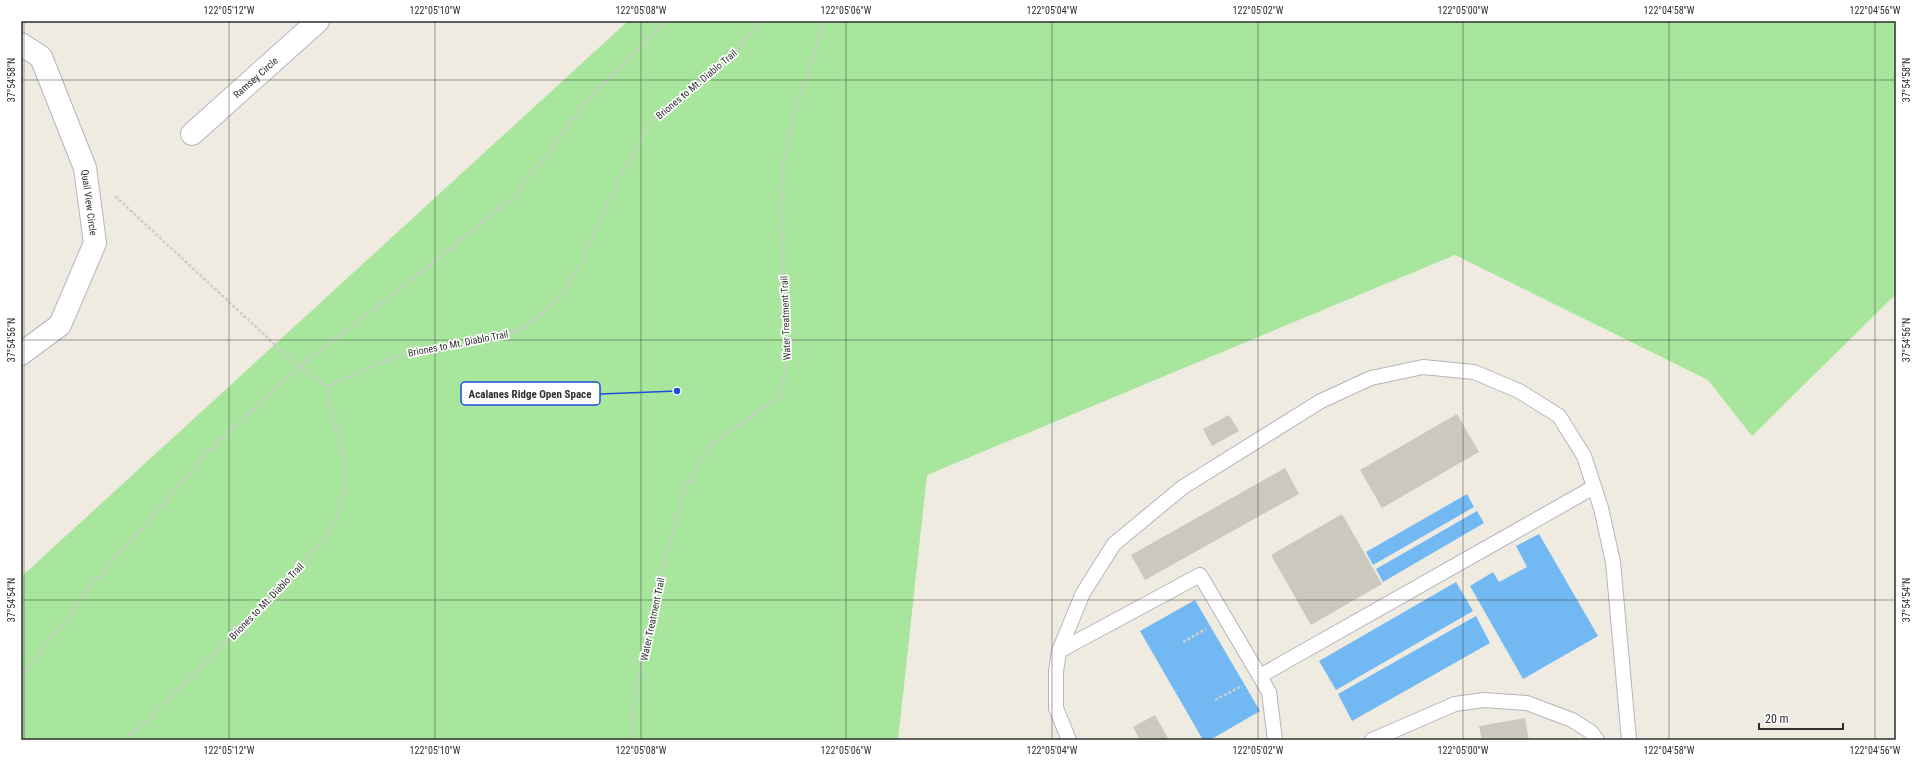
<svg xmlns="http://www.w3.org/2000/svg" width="1917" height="761" viewBox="0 0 1917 761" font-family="'Roboto Condensed',sans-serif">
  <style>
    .green { fill: #a7e69c }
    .water { fill: #72b8f3 }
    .building { fill: #cbc9be }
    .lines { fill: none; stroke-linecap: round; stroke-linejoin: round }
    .service-casing { stroke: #b4b4c1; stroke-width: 16 }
    .minor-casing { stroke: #b4b4c1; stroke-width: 24 }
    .path { stroke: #cdcdcd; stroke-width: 2.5; stroke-dasharray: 3 2; stroke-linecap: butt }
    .service { stroke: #fff; stroke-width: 14 }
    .minor { stroke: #fff; stroke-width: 22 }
    .ticks { fill: none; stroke: #2e2e2e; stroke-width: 1; stroke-opacity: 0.45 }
    .labels { text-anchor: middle; stroke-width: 3.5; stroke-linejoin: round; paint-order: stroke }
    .street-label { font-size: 10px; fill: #2e2e2e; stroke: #fff }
    .leader { fill: none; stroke: #1d4ed8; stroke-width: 1.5 }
    .callout-dot { fill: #1d4ed8; stroke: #fff; stroke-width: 1.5 }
    .callout { fill: #fff; stroke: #1d4ed8; stroke-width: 1.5 }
    .callout-label { font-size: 11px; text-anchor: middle; font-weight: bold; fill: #2e2e2e }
    .neatline { fill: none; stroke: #2e2e2e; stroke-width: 1.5 }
    .ticks-label { font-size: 10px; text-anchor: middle; fill: #2e2e2e }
  </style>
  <rect width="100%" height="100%" fill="#efebe0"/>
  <!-- green -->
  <path class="green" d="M628,21H1896V294L1752,436L1708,380L1455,255L927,475L898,740H21V577Z"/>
  <!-- water -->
  <path class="water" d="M1467,494L1474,507L1373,565L1366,552Z
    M1477,511L1484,523L1383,582L1376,569Z
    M1539,534L1598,636L1523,679L1470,586L1493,572L1499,582L1527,567L1516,546Z
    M1456,582L1473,611L1336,690L1319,661Z
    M1195,600L1260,711L1210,740H1203L1140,631Z
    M1476,616L1490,643L1352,721L1338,694Z"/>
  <!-- building -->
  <path class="building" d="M1457,414L1479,452L1382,508L1360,470Z
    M1229,415L1239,431L1212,446L1203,429Z
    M1285,468L1299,494L1145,580L1131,555Z
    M1342,514L1382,584L1311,625L1271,555Z
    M1155,715L1169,740H1140L1133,727Z
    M1525,718L1529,740H1482L1479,726Z"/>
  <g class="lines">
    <!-- service casing -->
    <g class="service-casing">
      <path id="service" d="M1059,651L1200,575L1269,692L1275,740
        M1260,676L1594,487
        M1069,740L1056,708V672L1059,651L1083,593L1114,544L1183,487L1321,401L1371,378L1423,367L1474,372L1519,391L1559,416L1584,456L1601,508L1613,562L1629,740
        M1372,740L1455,704L1484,700L1527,703L1572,720L1591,732L1597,740"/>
    </g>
    <!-- minor casing -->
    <g class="minor-casing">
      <g id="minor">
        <path id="s1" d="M21,44L41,57L85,168L95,243L60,325L21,354"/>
        <path id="s2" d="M192,134L318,21"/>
      </g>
    </g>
    <!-- path -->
    <path class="path" d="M327,386L409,351L456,342L486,339L521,330L554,303L579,266L620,176L656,117L740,47L759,21
      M327,386L299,367L438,259L515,196L591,96L666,21
      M1183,642L1206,629
      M21,677L90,587L215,444L299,367L115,196
      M1215,700L1242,686
      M126,740L294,575L336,522L343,494L342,448L327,399V386
      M634,740L632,713L657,586L685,488L711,445L779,397L786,372L781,208L783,166L793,113L819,40L823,21"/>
    <!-- service -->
    <use href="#service" class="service"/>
    <!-- minor -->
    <use href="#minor" class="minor"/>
  </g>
  <!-- ticks -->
  <path class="ticks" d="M24,21V740M229,21V740M435,21V740M641,21V740M846,21V740M1052,21V740M1258,21V740M1463,21V740M1669,21V740M1875,21V740M21,80H1896M21,340H1896M21,600H1896"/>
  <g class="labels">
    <!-- street labels -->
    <g class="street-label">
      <text dy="4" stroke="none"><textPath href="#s2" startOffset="85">Ramsey Circle</textPath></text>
      <text transform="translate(696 84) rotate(-40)" y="4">Briones to Mt. Diablo Trail</text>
      <text dy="4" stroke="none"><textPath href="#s1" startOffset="178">Quail View Circle</textPath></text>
      <text transform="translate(785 318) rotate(-92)" y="4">Water Treatment Trail</text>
      <text transform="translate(458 343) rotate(-11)" y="4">Briones to Mt. Diablo Trail</text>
      <text transform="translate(266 601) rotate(-46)" y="4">Briones to Mt. Diablo Trail</text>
      <text transform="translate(652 619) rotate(-78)" y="4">Water Treatment Trail</text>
    </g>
  </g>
  <!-- callouts -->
  <path class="leader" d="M677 391L600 394"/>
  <circle class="callout-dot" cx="677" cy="391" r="4"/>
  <rect class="callout" x="461" y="382" width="139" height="23" rx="4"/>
  <g class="callout-label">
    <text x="530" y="398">Acalanes Ridge Open Space</text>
  </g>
  <!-- border -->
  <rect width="1917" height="761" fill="none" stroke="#ffffff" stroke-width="44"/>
  <!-- scale -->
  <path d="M1759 723v6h84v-6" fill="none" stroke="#2e2e2e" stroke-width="2"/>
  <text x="1765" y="723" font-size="12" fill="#2e2e2e" stroke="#ffffff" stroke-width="3" paint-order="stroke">20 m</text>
  <rect x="22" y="22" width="1873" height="717" class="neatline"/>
  <g class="ticks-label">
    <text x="229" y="14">122°05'12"W</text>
    <text x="435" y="14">122°05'10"W</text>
    <text x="641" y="14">122°05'08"W</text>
    <text x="846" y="14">122°05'06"W</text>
    <text x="1052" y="14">122°05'04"W</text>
    <text x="1258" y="14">122°05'02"W</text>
    <text x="1463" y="14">122°05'00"W</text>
    <text x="1669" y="14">122°04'58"W</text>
    <text x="1875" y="14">122°04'56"W</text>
    <text transform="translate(11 80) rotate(-90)" y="4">37°54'58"N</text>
    <text transform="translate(1906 80) rotate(-90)" y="4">37°54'58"N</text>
    <text transform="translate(11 340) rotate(-90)" y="4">37°54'56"N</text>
    <text transform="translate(1906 340) rotate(-90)" y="4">37°54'56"N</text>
    <text transform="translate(11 600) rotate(-90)" y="4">37°54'54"N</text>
    <text transform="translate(1906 600) rotate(-90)" y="4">37°54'54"N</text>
    <text x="229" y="754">122°05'12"W</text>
    <text x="435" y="754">122°05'10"W</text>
    <text x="641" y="754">122°05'08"W</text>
    <text x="846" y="754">122°05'06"W</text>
    <text x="1052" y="754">122°05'04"W</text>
    <text x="1258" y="754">122°05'02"W</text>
    <text x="1463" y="754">122°05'00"W</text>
    <text x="1669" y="754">122°04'58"W</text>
    <text x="1875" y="754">122°04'56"W</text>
  </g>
</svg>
